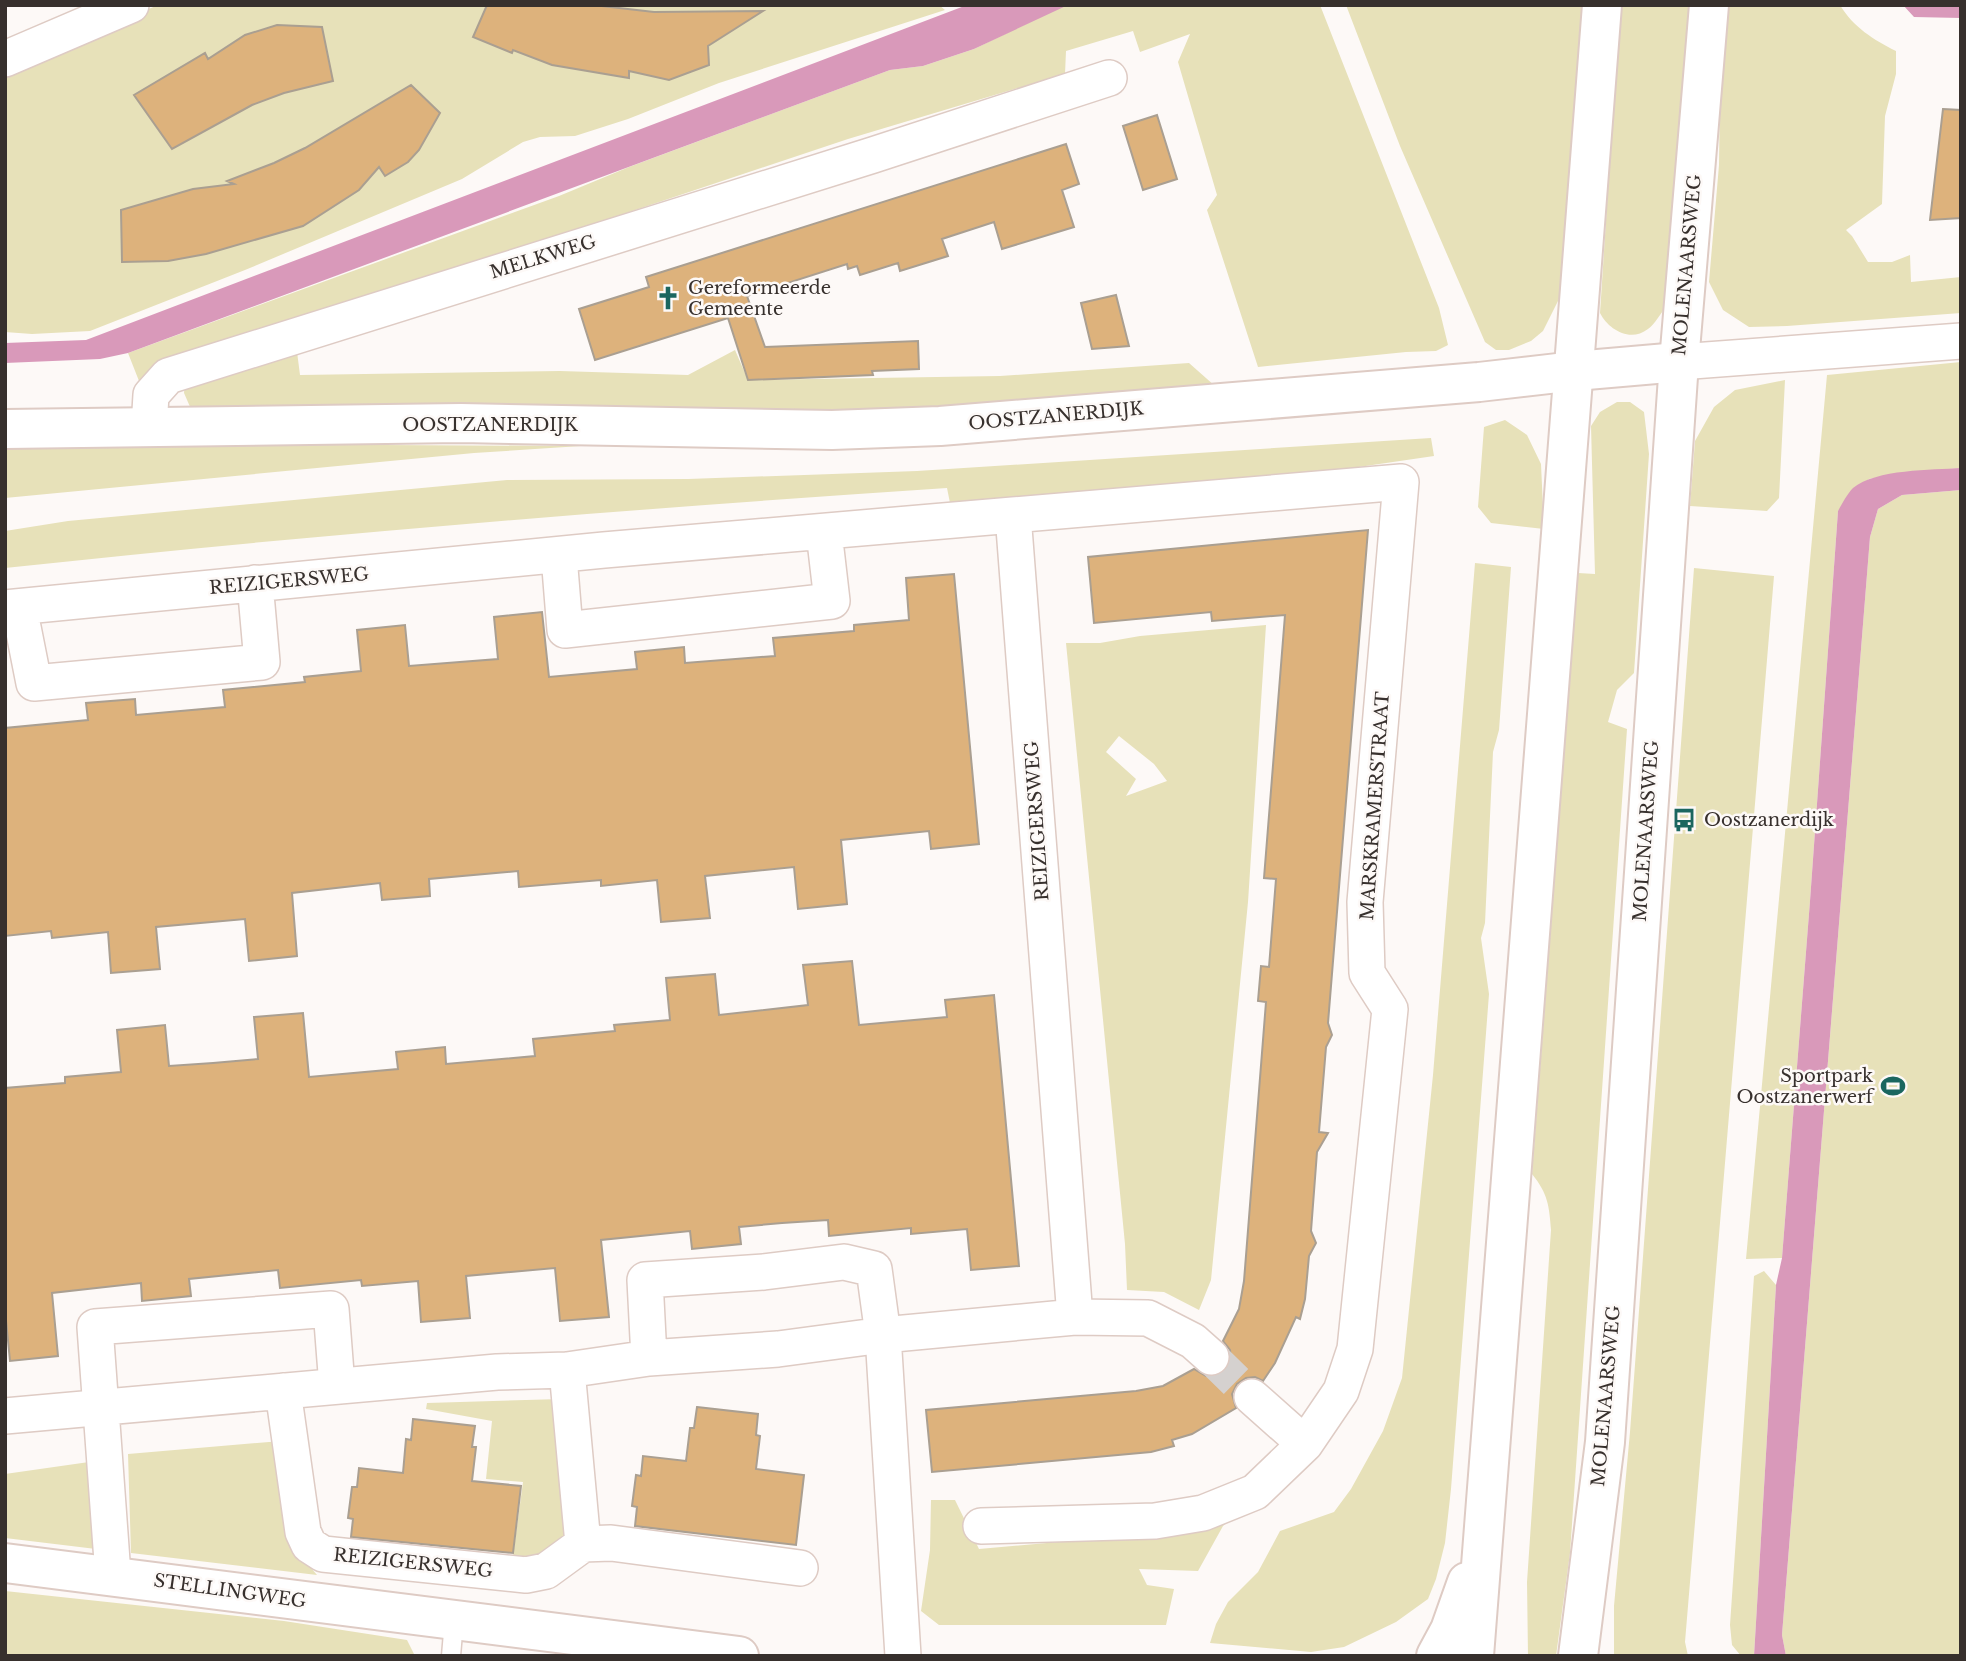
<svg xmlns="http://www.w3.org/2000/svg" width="1966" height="1661" viewBox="0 0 1966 1661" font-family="'Libre Baskerville',serif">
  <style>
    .green { fill: #e7e1b9; fill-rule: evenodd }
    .water { fill: #d999ba }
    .building { fill: #ddb27c; stroke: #aa9f91; stroke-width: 2 }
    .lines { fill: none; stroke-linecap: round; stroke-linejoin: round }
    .minor-tunnel { stroke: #d5d1cf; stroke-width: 35; stroke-dasharray: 35 18; stroke-linecap: butt }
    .service-casing { stroke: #decbc4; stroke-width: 21 }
    .minor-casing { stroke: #decbc4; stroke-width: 38 }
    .tertiary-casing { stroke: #decbc4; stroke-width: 42 }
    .secondary-casing { stroke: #decbc4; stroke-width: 42 }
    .service { stroke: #fff; stroke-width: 18 }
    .minor { stroke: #fff; stroke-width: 35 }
    .tertiary { stroke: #fff; stroke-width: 38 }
    .secondary { stroke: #fff; stroke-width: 38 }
    .labels { text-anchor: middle; stroke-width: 5; stroke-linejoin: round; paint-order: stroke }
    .street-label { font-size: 18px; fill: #37302d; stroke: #fdf9f7 }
    .poi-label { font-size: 18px; fill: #37302d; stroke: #fdf9f7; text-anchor: start }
  </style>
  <rect width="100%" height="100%" fill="#fdf9f7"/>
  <!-- green -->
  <path class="green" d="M158,5H939L945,10L719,83L628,119L575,136L540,137L523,142L462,179L245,270L90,331L32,334L5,332V71Z
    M1065,5H1320L1439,308L1448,345L1436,351L1406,352L1258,367L1207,210L1217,195L1178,62L1190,34L1140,52L1133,31L1066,51L1065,74L848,139L234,344L173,361L139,381L128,353L559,196L629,167L890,70L923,66L974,49Z
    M1346,5H1590L1565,287L1543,331L1531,341L1509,350H1496L1485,342L1400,146Z
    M1620,5H1690L1666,307C1660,314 1655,324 1648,329C1630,343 1608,329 1600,313Z
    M1727,5H1840C1853,27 1874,40 1896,51V74L1885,116L1882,204L1846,230L1852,236L1868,262H1892L1910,255L1911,282L1961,277V313L1787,326L1749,327L1723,310L1709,282L1719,165L1720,94Z
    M296,344L300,375L560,371L688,375L735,350L748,380L1000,376L1189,363L1215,386L990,404L767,414L191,409L184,393L185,381Z
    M1961,362V468L1903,473L1869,479L1838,511L1810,901L1782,1258L1746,1259L1827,375Z
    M1785,380L1779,498L1767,511L1690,506L1695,441L1714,407L1735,390Z
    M1617,402H1630L1644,412L1649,454L1634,673L1617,690L1608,722L1627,729L1570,1553L1556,1656H1528L1527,1582L1551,1230C1549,1205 1548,1194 1532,1174L1578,573L1595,574L1591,426L1600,412Z
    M1505,420L1527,435L1541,464L1544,529L1491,523L1478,507L1484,427Z
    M1431,438L1434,456L1345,469L950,503L947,488C633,509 319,534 5,568V531L68,521L507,480L688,479L917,471Z
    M5,443L581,446L474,453L5,498Z
    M1961,490V1656H1786L1782,1635L1870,537L1878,509L1902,495Z
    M1475,563L1511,567L1499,730L1493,752L1485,923L1481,938L1489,994L1451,1489L1445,1543L1436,1579L1428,1599L1396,1622L1344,1647L1311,1652L1210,1643L1216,1624L1228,1602L1258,1572L1280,1531L1334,1512L1351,1489L1383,1431L1402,1378L1433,1075Z
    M1694,568L1774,576L1685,1642L1688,1656H1614V1606L1630,1432Z
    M1266,625L1248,902L1211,1280L1199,1310L1164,1292L1127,1290L1125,1244L1066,643H1100L1140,636ZM1119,736L1154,764L1167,781L1126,796L1136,779L1106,752Z
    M1764,1271L1776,1285L1754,1656H1741L1732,1645L1730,1625L1754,1276Z
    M561,1399L571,1515L564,1547L533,1566H486L487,1553L513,1556L523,1482L486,1479L492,1421L426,1409L427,1403Z
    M281,1441L300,1555L317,1575L131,1553L128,1454Z
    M89,1462L96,1549L5,1538V1474Z
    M931,1500H955L979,1549L1114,1537L1238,1513L1223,1526L1198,1571L1139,1569L1147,1585L1174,1589L1166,1625H939L921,1611L930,1550Z
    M5,1591L284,1621L407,1640L415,1656H5Z"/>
  <!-- water -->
  <path class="water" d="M967,5H1068L974,49L923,66L890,70L128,353L100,359L5,363V343L86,340Z
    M1903,5H1961V18L1914,17Z
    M1961,468V490L1902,495L1878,509L1870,537L1782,1635L1786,1656H1754L1776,1285L1782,1258L1810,901L1838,511C1842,504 1847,494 1853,488C1876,469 1932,470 1961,468Z"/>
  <!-- building -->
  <path class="building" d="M487,5H593L654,12L763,11L708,46L709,65L669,80L629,71V78L552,65L513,50L512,53L473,37Z
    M277,25L322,27L333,81L284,93L252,105L172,149L134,95L205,53L208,59L245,35Z
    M411,85L440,113L419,150L408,162L385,176L379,167L359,190L303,226L206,254L168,261L122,262L121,210L193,189L234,184L227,181L274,163L305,148Z
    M1943,109L1961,110V218L1930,220Z
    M1157,115L1177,179L1143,190L1123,126Z
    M1066,144L1079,184L1062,190L1074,227L1002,249L994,222L942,239L948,256L900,271L898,263L860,275L857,266L848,269L847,264L747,296L765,347L918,341L919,369L872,371L873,375L748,380L728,318L595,360L579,309L649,287L646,277Z
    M1116,295L1129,346L1092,349L1081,303Z
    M1368,530L1328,1023L1332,1035L1326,1047L1319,1132L1328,1133L1317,1152L1311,1231L1316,1243L1309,1256L1305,1299L1300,1319L1296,1317L1275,1363L1263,1381L1255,1377L1246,1378L1237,1384L1232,1394L1236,1408L1192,1434L1172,1440L1174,1446L1151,1452L932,1472L926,1410L1136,1391L1163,1386L1194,1369L1206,1376H1217L1226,1371L1231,1360L1230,1350L1223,1341L1239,1309L1244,1281L1266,1002L1258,1001L1261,966L1269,967L1276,879L1264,878L1285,615L1212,621L1211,612L1094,623L1088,557Z
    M954,574L979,844L931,849L929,831L841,840L847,904L798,909L794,867L705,876L710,918L661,922L657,880L601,886V880L519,887L518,871L429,879L430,896L382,900L380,883L292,893L297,956L249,961L245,919L156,927L160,969L111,973L108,932L52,938L51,931L5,936V728L88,720L86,703L135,699L136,715L225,707L223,690L305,682L304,677L361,671L357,630L405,625L409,666L498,659L494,617L542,612L549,677L637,669L635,652L684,647L685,663L775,656L773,638L854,631V625L909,620L906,578Z
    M852,961L859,1025L947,1017L945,1000L994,995L1019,1266L971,1270L967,1229L911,1234V1228L829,1236L828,1220L782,1223L739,1227L741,1244L692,1249L690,1231L601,1240L609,1317L560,1321L555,1268L466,1276L470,1318L421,1322L418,1281L362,1286L361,1280L280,1288L278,1270L189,1279L191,1296L142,1301L141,1283L52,1293L58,1356L10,1361L5,1310V1088L65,1083V1077L121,1072L117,1030L165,1025L169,1066L213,1063L258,1059L254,1017L303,1013L309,1077L398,1069L396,1052L445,1047L446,1064L535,1056L533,1039L615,1031L614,1025L670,1020L666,978L715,974L719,1015L808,1005L803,965Z
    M697,1407L758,1414L756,1435L760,1436L756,1469L804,1475L796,1545L635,1526L637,1507L632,1506L636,1475L641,1476L643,1456L686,1461L690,1428H694Z
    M413,1419L475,1426L472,1447H476L472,1481L521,1486L513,1553L351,1537L353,1519L348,1518L352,1487H357L359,1468L403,1473L406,1439L411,1440Z"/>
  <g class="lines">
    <!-- minor-tunnel -->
    <path class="minor-tunnel" d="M1211,1357L1252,1397"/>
    <!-- service casing -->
    <g class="service-casing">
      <path id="service" d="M451,1656L454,1621"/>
    </g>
    <!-- minor casing -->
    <g class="minor-casing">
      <path id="minor" d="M5,59L131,5
        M1679,362L1961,341
        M149,427L151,395L168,376L873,155L1109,78
        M559,556L565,630L832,601L824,532
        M19,607L34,683L262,662L255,583
        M5,608L604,550L1013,515L1075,1317
        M649,1358L645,1280L764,1272L844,1262L874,1269L883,1335L903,1656
        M567,1370L583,1544
        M283,1391L303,1532L309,1545L323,1554L526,1575L546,1571L583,1544L611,1543L800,1568
        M1252,1397L1305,1444
        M5,1416L497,1372L567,1370L649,1358L778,1349L883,1335L1075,1317L1148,1318L1193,1341L1211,1357
        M981,1526L1155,1521L1203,1513L1255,1492L1305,1444L1341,1391L1355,1349L1390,1009L1367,973L1365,902L1401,482L1013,515
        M113,1575L95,1327L331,1309L337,1386"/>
    </g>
    <!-- tertiary casing -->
    <g class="tertiary-casing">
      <path id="tertiary" d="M5,429L461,423L832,430L940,426L1479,382L1575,371L1679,362
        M5,1563L739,1656"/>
    </g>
    <!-- secondary casing -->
    <g class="secondary-casing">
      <path id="secondary" d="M1436,1656L1450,1630L1467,1582
        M1474,1656C1514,1105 1562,556 1602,5
        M1578,1656L1605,1442L1679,362L1709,5"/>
    </g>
    <!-- service -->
    <use href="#service" class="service"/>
    <!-- minor -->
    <use href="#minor" class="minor"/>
    <!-- tertiary -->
    <use href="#tertiary" class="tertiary"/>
    <!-- secondary -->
    <use href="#secondary" class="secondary"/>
  </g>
  <!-- icons -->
  <defs>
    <g id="church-bare" transform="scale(1.89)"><path d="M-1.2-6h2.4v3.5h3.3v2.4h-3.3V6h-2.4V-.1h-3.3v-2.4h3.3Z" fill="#1b665f" stroke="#fdf9f7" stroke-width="2.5" paint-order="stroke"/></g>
    <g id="bus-bare" transform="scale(1.89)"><path d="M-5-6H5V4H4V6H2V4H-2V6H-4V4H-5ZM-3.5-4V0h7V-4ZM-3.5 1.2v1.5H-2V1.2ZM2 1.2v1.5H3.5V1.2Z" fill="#1b665f" stroke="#fdf9f7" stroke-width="2.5" paint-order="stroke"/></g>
    <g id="stadium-bare" transform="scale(1.89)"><path d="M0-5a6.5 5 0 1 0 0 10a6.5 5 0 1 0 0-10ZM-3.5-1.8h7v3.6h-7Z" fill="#1b665f" stroke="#fdf9f7" stroke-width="2.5" paint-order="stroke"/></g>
  </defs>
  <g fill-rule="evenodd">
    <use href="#church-bare" x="668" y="298"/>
    <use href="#bus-bare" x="1684" y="820"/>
    <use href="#stadium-bare" x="1893" y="1086"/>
  </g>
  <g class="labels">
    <!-- street labels -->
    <g class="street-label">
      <text transform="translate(543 257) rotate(-17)" y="6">MELKWEG</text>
      <text transform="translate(1687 265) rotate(-85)" y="6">MOLENAARSWEG</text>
      <text transform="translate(1056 416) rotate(-5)" y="6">OOSTZANERDIJK</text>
      <text x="490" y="431">OOSTZANERDIJK</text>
      <text transform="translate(289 581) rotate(-5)" y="6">REIZIGERSWEG</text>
      <text transform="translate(1375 806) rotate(-86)" y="6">MARSKRAMERSTRAAT</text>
      <text transform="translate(1037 821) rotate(-94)" y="6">REIZIGERSWEG</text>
      <text transform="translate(1646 831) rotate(-86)" y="6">MOLENAARSWEG</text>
      <text transform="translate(1606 1396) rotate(-85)" y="6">MOLENAARSWEG</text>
      <text transform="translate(413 1563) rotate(6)" y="6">REIZIGERSWEG</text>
      <text transform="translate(230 1591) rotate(8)" y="6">STELLINGWEG</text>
    </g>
    <!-- poi labels -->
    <g class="poi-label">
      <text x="688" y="294">Gereformeerde<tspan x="688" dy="21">Gemeente</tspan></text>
      <text x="1704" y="826">Oostzanerdijk</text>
      <text x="1873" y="1082" text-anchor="end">Sportpark<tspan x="1873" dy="21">Oostzanerwerf</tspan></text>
    </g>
  </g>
  <!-- border -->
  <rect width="1966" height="1661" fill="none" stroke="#37302d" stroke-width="14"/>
</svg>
